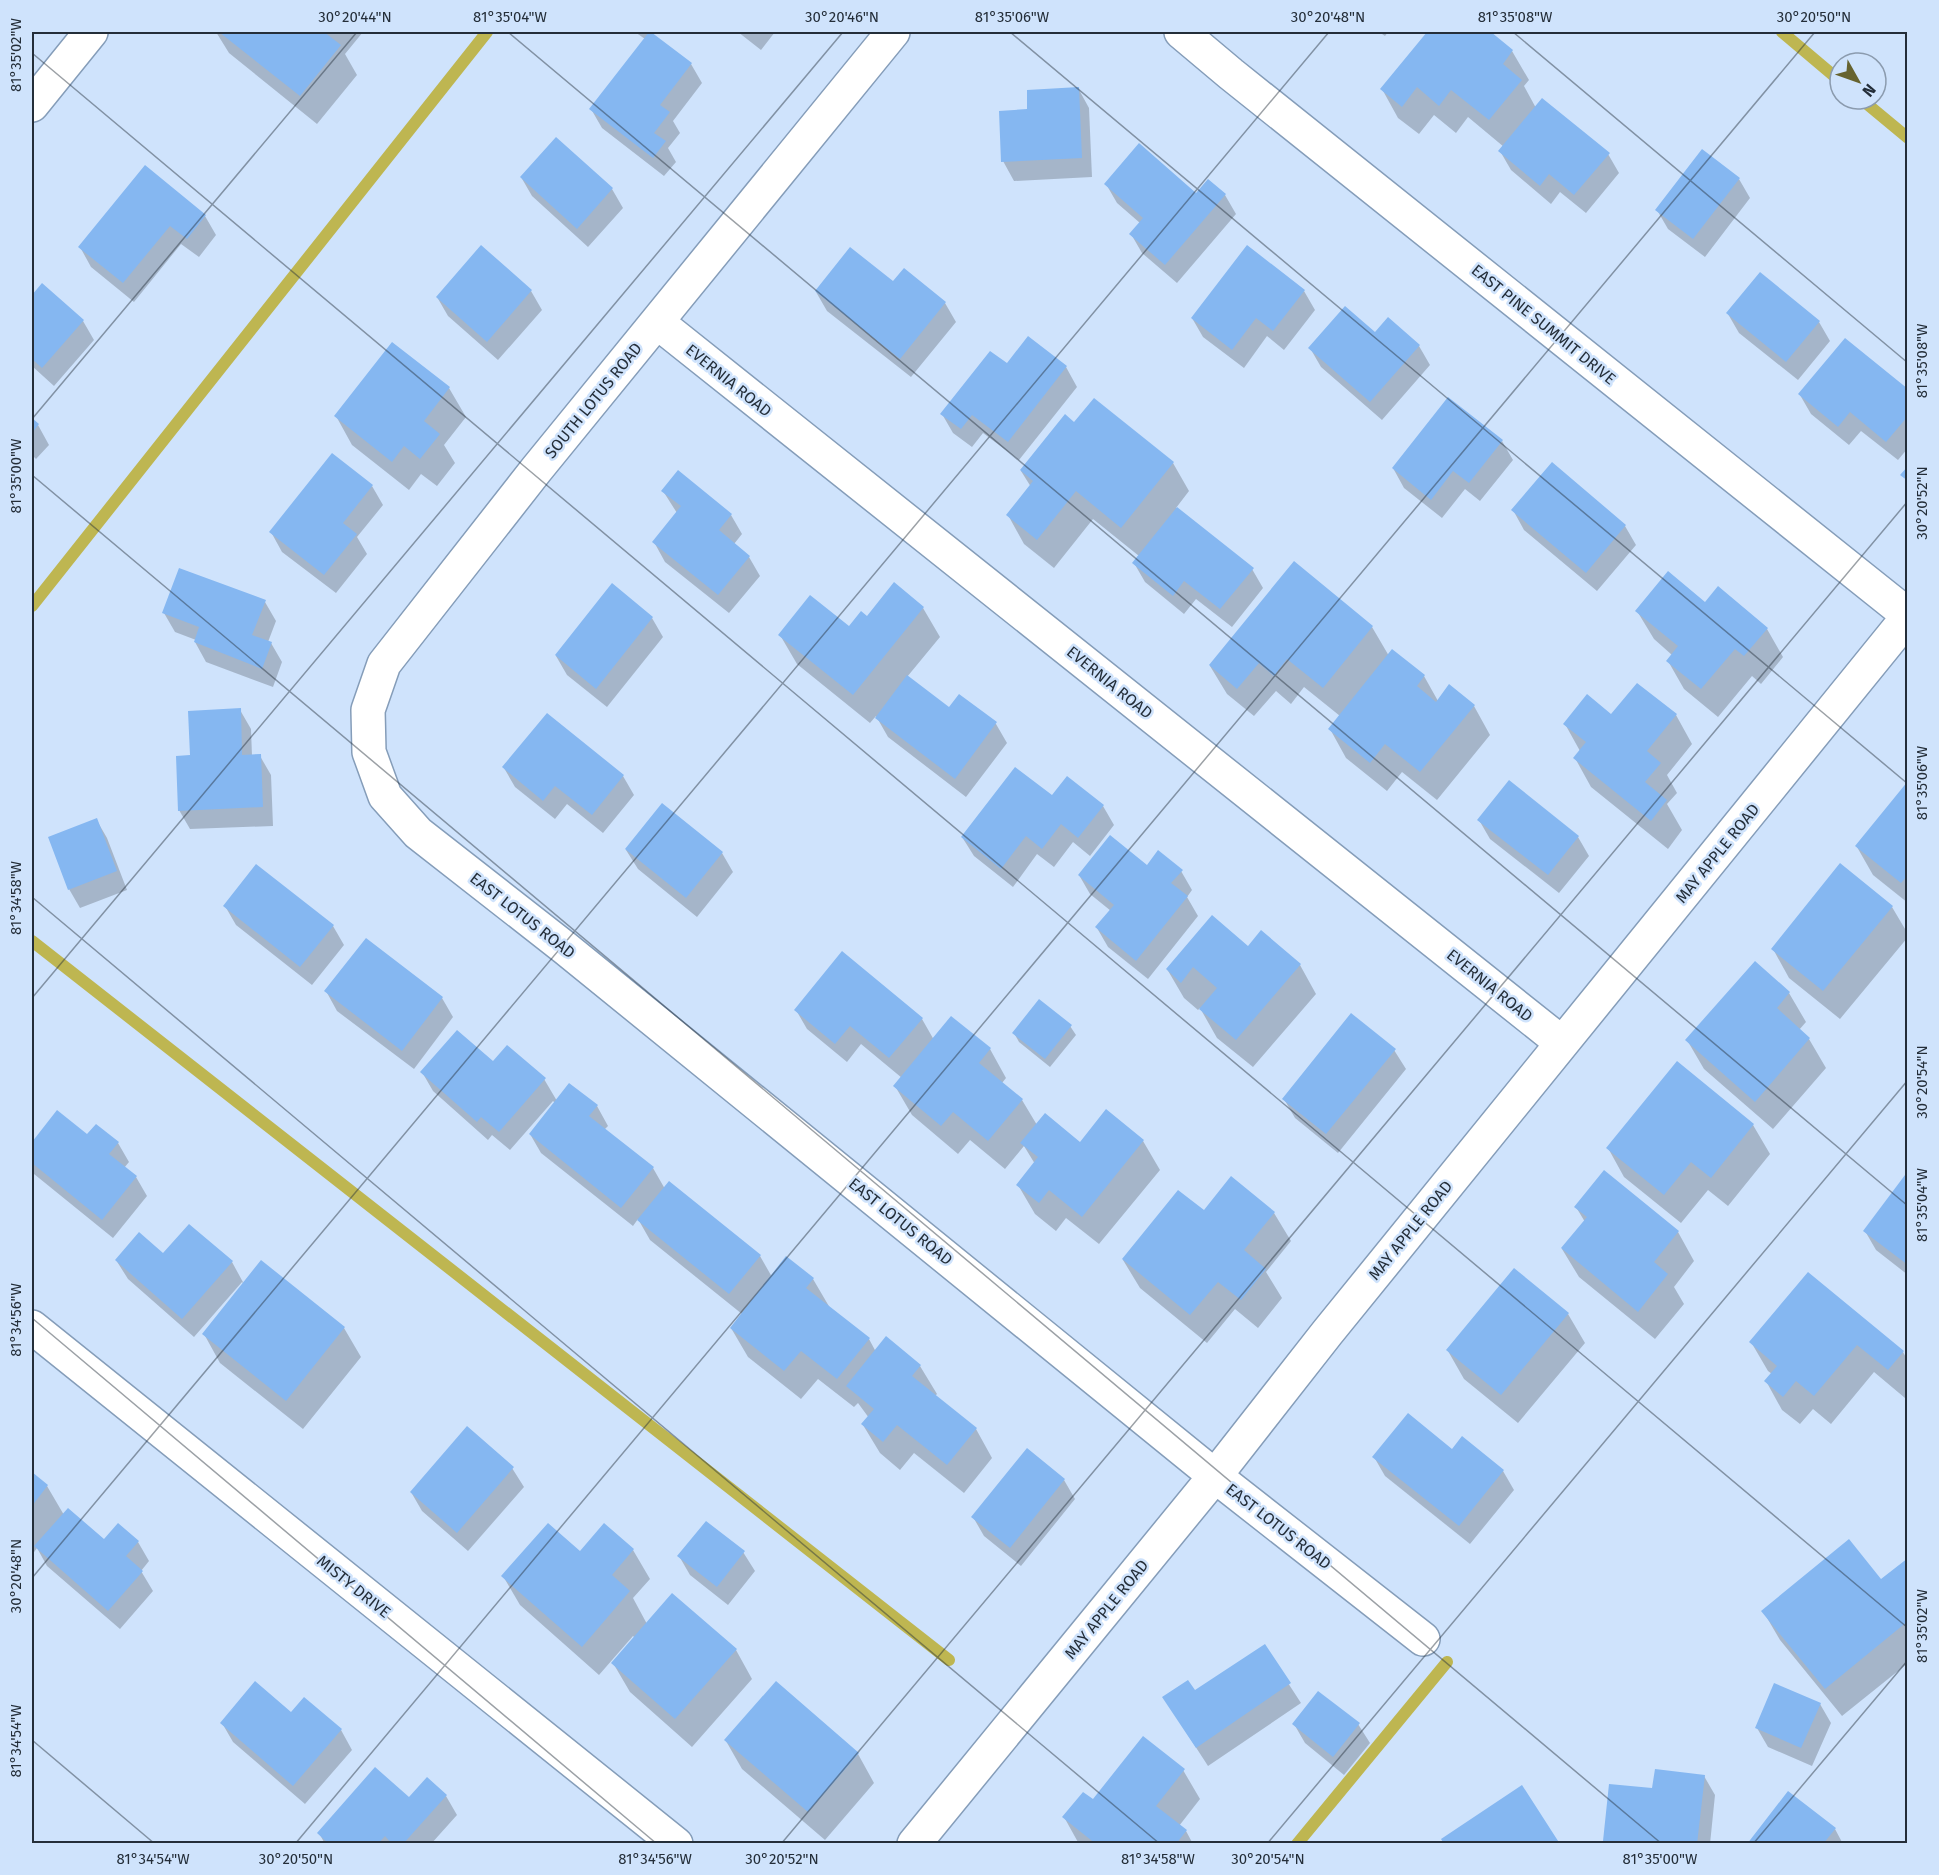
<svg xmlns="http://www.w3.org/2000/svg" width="1939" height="1875" viewBox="0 0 1939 1875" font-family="'Fira Sans',sans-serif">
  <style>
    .shadow { fill: #0003 }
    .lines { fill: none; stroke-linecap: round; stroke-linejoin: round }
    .stream { stroke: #beb651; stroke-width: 12 }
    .building { fill: #85b7f1 }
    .minor-casing { stroke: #859db9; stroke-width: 36 }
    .minor { stroke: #fff; stroke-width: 33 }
    .ticks { fill: none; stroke: #242e39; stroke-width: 1.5; stroke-opacity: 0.45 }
    .labels { text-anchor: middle; stroke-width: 5; stroke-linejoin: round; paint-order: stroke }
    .street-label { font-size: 16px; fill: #242e39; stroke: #cfe3fc }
    .neatline { fill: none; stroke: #242e39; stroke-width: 2 }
    .ticks-label { font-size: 15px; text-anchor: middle; fill: #242e39 }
  </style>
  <rect width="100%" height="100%" fill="#cfe3fc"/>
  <!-- shadow -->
  <path class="shadow" d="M216,32H363L345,54L357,75L317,124L229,53Z
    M635,32H651L650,33L691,64L702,83L673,121L680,133L668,148L676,162L664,176L602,128L591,109L645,39Z
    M738,32H775L761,50Z
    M1379,32H1388L1385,36Z
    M1428,32H1488L1512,51L1529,80L1524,86L1536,108L1608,154L1619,173L1586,213L1560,192L1551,204L1511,170L1500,151L1504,147L1468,117L1456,133L1434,115L1419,134L1398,118L1382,89Z
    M1078,88L1089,108L1092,177L1014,181L1003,161L1029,110Z
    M556,139L612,189L623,208L588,247L532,196L521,177Z
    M146,167L205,216L216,235L199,257L181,244L134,302L91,267L80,247Z
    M1739,179L1750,198L1705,257L1668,229L1657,210Z
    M1106,184L1197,195H1225L1236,214L1177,283L1142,253L1131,234L1140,223L1117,203Z
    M42,285L83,321L94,340L54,386L32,366V297Z
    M531,291L542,310L498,360L448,316L437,297Z
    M1304,291L1315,310L1284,350L1267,336L1244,368L1203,337L1192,318Z
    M816,292L945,303L956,322L911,377L827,311Z
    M1728,314L1819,322L1830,341L1798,380L1739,333Z
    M1388,319L1419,346L1430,365L1382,420L1321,367L1310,348L1375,334Z
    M393,344L449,388L466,417L444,445L455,463L437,486L421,474L409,490L352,445L336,416Z
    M1007,365L1066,367L1077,387L1019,460L983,433L972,447L953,433L942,414Z
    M1908,391V448L1898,460L1861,431L1849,445L1811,414L1800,395Z
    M32,420L38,425L49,445L36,459L32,455Z
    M1074,424L1173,463L1189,491L1176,508L1252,569L1263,588L1232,627L1196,599L1184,614L1145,582L1134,563L1139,556L1093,519L1054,568L1024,544L1008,515L1031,487L1021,471Z
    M1502,441L1513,460L1480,501L1465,489L1442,518L1404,488L1393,468Z
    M372,486L383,505L357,537L367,554L336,593L282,552L271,532Z
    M663,491L731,515L742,534L734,544L749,557L760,576L729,613L665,562L654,542L677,513Z
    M1513,510L1625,526L1636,545L1597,591L1524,530Z
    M265,602L276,621L268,642L271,643L282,662L273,687L206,662L195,642L196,640L175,632L164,613Z
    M1705,604L1767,629L1783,657L1761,684L1752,676L1718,717L1684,689L1668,661L1672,655L1654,639L1637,611Z
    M923,608L940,637L907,677L950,709L959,696L996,724L1007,743L966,797L888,737L876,716L870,723L797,664L780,635L849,628L867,618Z
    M652,618L663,637L607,707L567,675L556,656Z
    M1372,627L1389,656L1424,676L1438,701L1474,706L1490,735L1437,800L1402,772L1387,791L1346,758L1330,729L1340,716L1304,687L1291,704L1276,691L1254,716L1227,694L1210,666Z
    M240,710L251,729L252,756H260L271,775L273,826L190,829L179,810L191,756Z
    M1676,715L1692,744L1667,775L1677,793L1667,804L1682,830L1668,849L1591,787L1575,758L1580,751L1565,724L1611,716Z
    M504,768L623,776L634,795L603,833L567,804L555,819L515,787Z
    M1908,784V903L1873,875L1857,847Z
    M1053,797L1103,806L1114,825L1090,856L1073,842L1054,867L1037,854L1013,887L974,856L962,837Z
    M96,819L107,838L127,890L80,908L69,889Z
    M1479,820L1578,837L1589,856L1559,893L1490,839Z
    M626,850L722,853L733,872L697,917L638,869Z
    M1147,867L1181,871L1192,890L1187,897L1198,916L1148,979L1108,947L1097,928L1111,911L1090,894L1079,875Z
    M225,906L333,926L344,945L312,985L236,925Z
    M1892,907L1908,934V937L1840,1019L1789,978L1773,949Z
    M1248,948L1300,965L1316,994L1253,1067L1217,1038L1200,1008L1198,1010L1184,998L1167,969Z
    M1755,963L1789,993L1806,1022L1799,1030L1809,1039L1826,1068L1773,1129L1704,1069L1687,1040Z
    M326,991L442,998L453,1017L414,1069L337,1011Z
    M796,1010L922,1019L934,1040L990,1049L1006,1078L1002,1083L1022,1100L1037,1125L1080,1144L1106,1111L1143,1141L1160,1170L1099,1244L1066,1218L1056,1231L1035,1214L1018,1185L1035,1164L1024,1146L1005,1169L970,1140L958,1154L912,1115L895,1086L902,1078L861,1044L847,1062L807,1029Z
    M1070,1026L1076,1035L1050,1067L1019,1042L1014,1033Z
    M1394,1050L1406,1069L1338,1153L1295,1118L1284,1099Z
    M493,1063L544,1079L557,1101L597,1106L608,1126L604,1130L653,1168L665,1189L760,1256L772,1277L786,1258L813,1279L830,1308L869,1339L876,1352L920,1366L937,1394L935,1396L976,1429L992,1458L964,1493L914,1453L900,1470L880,1453L863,1425L869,1418L858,1403L854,1407L818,1379L801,1399L748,1357L731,1328L742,1314L650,1240L638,1219L633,1226L541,1153L530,1134L555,1103L553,1101L510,1150L492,1135L488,1140L433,1091L422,1072Z
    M57,1112L87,1137L118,1143L129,1162L124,1168L136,1177L147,1196L113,1238L34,1174L32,1169V1144Z
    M1753,1125L1770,1154L1728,1206L1708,1190L1681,1223L1624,1177L1608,1148Z
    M1908,1179V1275L1876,1250L1865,1231Z
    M1576,1207L1678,1232L1694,1261L1674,1287L1684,1304L1655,1339L1579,1277L1562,1249L1585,1222Z
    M1204,1212L1274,1213L1291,1241L1266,1272L1282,1298L1258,1328L1235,1309L1207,1343L1140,1288L1123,1260Z
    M164,1255L232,1262L244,1284L261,1262L344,1328L361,1357L303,1429L220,1363L204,1334L244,1284L242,1282L194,1337L128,1279L116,1260Z
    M1808,1274L1903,1352L1908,1361V1395L1905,1398L1874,1372L1831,1424L1813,1409L1800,1424L1782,1410L1766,1381L1772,1374L1768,1371L1751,1342Z
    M1568,1314L1585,1343L1518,1423L1464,1379L1448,1351Z
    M1374,1457L1503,1471L1514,1490L1470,1544L1385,1476Z
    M512,1468L524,1487L468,1551L422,1511L411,1492Z
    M32,1473L47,1486L64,1515L105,1541L118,1525L138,1542L149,1561L141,1571L153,1591L120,1629L47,1566L37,1548L32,1555Z
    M1064,1480L1075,1499L1021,1566L984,1536L973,1517Z
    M604,1525L633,1550L650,1579L633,1598L647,1624L736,1650L752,1679L692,1747L630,1692L613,1663L635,1638L633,1636L599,1675L520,1605L503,1576L580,1553Z
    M743,1552L755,1571L728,1605L690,1575L679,1556Z
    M1908,1559V1663L1842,1716L1780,1640L1763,1611L1881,1581Z
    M1264,1646L1301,1703L1208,1766L1164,1698L1195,1692Z
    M304,1699L341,1730L352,1750L305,1804L233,1742L222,1723L291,1714Z
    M1820,1704L1831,1723L1812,1766L1768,1747L1757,1728Z
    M1294,1724H1358L1370,1743L1344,1775L1305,1743Z
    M726,1741L858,1754L874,1783L825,1840L742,1769Z
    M1183,1770L1200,1799L1179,1826L1186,1831L1193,1844H1079L1064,1817L1093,1801Z
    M1704,1776L1715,1795L1710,1844H1606L1604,1840L1654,1790Z
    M446,1796L457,1815L431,1844H325L319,1833L409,1799Z
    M1835,1829L1843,1844H1748Z"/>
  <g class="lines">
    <!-- stream -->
    <path class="stream" d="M1782,32L1840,81
      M1861,99L1908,138
      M32,606L487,32
      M32,941L949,1660
      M1297,1844L1447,1662"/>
  </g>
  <!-- building -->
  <path class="building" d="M219,32H324L341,45L300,96Z
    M649,32H651L692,63L660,105L670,112L654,133L666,141L653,158L589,109Z
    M1427,32H1491L1513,50L1503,64L1522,80L1489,120L1451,90L1439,106L1417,87L1402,107L1380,89Z
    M1079,87L1082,158L1001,162L999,111L1027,109V90Z
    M1542,98L1610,153L1574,195L1549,174L1540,186L1498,151Z
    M556,137L613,188L577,229L520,177Z
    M1139,143L1196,193L1208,179L1226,194L1165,265L1129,234L1143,218L1104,184Z
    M1702,149L1740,178L1693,239L1655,210Z
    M145,165L206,215L187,239L170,226L123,283L78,247Z
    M481,245L532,290L487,342L436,297Z
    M1247,245L1305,290L1273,331L1256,318L1232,350L1191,318Z
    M850,247L893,281L904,268L946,302L900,359L815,291Z
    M1760,272L1820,321L1786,362L1726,313Z
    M42,283L84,320L42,368L32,359V295Z
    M1345,306L1375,332L1388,317L1420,345L1370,402L1308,348Z
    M1028,336L1067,366L1008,442L972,415L961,429L940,414L990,351L1007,363Z
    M1845,338L1908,389V416L1886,442L1850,412L1838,427L1798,394Z
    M392,342L450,387L424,421L440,434L420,459L404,446L392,462L334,416Z
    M1448,397L1503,440L1469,483L1453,471L1431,500L1392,468Z
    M1094,398L1174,462L1121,528L1076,491L1037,540L1006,515L1033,481L1020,470L1065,414L1074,422Z
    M32,418L39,424L32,433Z
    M332,453L373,485L343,523L357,534L324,575L269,532Z
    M1552,462L1626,525L1586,573L1511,510Z
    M1908,466V481L1900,475Z
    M678,470L732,514L719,530L750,556L718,595L652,542L681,506L661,491Z
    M1177,507L1254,568L1220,609L1184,581L1173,596L1132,563Z
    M1294,561L1373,626L1323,688L1287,659L1274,676L1259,663L1237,689L1209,665Z
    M179,568L266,600L252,635L272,642L262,669L194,642L199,627L162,613Z
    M1668,571L1705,602L1718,586L1768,628L1744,656L1735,649L1701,689L1666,661L1678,646L1635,611Z
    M894,582L924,607L853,695L778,635L810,595L849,626L861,611L867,616Z
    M612,583L653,617L596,689L555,655Z
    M1392,649L1425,675L1417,686L1436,702L1449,684L1475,705L1420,772L1385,744L1370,763L1328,729Z
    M907,675L949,707L959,694L997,722L955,779L875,718Z
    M1637,683L1677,714L1647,751L1661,763L1645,782L1667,800L1651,821L1573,758L1586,742L1563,724L1587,694L1611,714Z
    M241,708L242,755L261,754L263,807L178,811L176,756L190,755L188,711Z
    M547,713L624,775L592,815L555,786L543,801L502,767Z
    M1015,767L1052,795L1067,776L1104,805L1078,838L1061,824L1042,849L1026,836L1001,869L961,837Z
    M1509,780L1579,836L1548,875L1477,820Z
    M1908,781V875L1901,883L1855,846Z
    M662,803L723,852L686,898L625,849Z
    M97,818L117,871L68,890L48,837Z
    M1110,835L1147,865L1158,850L1183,870L1171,883L1188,896L1136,961L1095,927L1114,905L1078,875Z
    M1840,863L1893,906L1823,991L1771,949Z
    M256,864L334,925L300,967L223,906Z
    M1212,915L1248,946L1261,930L1301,964L1236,1040L1199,1009L1217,988L1193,967L1181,983L1166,969Z
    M366,938L443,997L402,1051L324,991Z
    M842,951L923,1018L889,1058L850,1026L835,1044L794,1010Z
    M1755,961L1790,992L1777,1008L1810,1038L1755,1102L1685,1040Z
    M1039,999L1072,1025L1045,1059L1012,1033Z
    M1351,1013L1396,1049L1326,1134L1282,1099Z
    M951,1016L991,1048L979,1063L1023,1099L988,1141L953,1112L941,1126L893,1086Z
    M457,1030L493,1061L507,1045L546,1078L499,1132L481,1117L477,1122L420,1072Z
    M1677,1061L1754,1124L1711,1178L1691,1162L1664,1195L1606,1148Z
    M569,1083L598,1105L589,1116L654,1167L621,1208L529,1134Z
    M1106,1109L1144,1140L1082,1217L1049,1190L1039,1203L1016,1185L1038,1157L1020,1143L1045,1113L1080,1142Z
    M57,1110L87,1134L96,1124L119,1142L109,1154L137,1176L102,1220L32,1163V1142Z
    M1604,1170L1679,1231L1654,1262L1668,1274L1638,1312L1561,1248L1587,1217L1574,1207Z
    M1905,1175L1908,1177V1265L1863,1231Z
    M1231,1176L1275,1212L1244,1250L1266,1269L1241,1300L1218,1282L1190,1315L1122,1259L1178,1190L1204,1210Z
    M669,1181L761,1255L729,1294L637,1220Z
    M189,1224L233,1261L182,1319L115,1260L139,1232L163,1253Z
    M786,1256L814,1278L806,1288L870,1338L837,1379L801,1351L784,1371L730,1328Z
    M261,1260L345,1327L286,1401L202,1334Z
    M1514,1268L1569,1313L1501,1395L1446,1350Z
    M1808,1272L1904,1351L1888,1370L1857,1345L1814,1396L1796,1381L1783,1397L1764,1381L1777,1366L1749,1342Z
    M886,1336L921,1365L912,1376L977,1428L947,1465L897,1425L883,1442L861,1424L874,1409L846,1386Z
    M1408,1413L1452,1449L1462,1436L1504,1470L1459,1526L1372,1457Z
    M467,1426L514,1467L457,1533L410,1492Z
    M1027,1448L1065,1479L1010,1548L971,1517Z
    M32,1472L48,1485L32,1506Z
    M68,1508L104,1539L118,1523L139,1541L126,1556L143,1571L108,1611L34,1546Z
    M706,1521L745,1551L717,1587L677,1556Z
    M548,1523L580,1551L604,1523L634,1549L612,1575L630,1591L582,1647L501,1576Z
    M1849,1539L1881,1579L1908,1558V1621L1825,1689L1761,1611Z
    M672,1593L737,1649L675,1719L611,1663Z
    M1265,1644L1291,1683L1196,1748L1162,1697L1188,1680L1195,1690Z
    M255,1681L291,1712L304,1697L342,1729L293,1786L220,1723Z
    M776,1681L859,1753L808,1812L724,1740Z
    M1774,1683L1821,1703L1801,1748L1755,1728Z
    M1318,1691L1360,1723L1333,1757L1292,1724Z
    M1143,1736L1185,1769L1156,1806L1187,1830L1176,1844H1096L1062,1817L1083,1792L1093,1799Z
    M375,1767L409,1797L427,1777L447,1795L403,1844H392L385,1836L378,1844H329L317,1833Z
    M1655,1769L1705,1775L1697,1844H1629L1603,1841L1609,1784L1652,1788Z
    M1522,1785L1560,1844H1444L1441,1839Z
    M1788,1791L1836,1828L1823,1844H1747Z"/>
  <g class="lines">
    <!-- minor casing -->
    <g class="minor-casing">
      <path id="minor" d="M893,32L536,470L384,664L368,710L369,752L385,796L418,833L565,948L1215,1476L1423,1639
        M1181,32L1231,74L1908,615
        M32,105L91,32
        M657,322L1562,1043
        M32,1327L676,1844
        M914,1844L1215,1476L1327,1333L1908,617"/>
    </g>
    <!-- minor -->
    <use href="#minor" class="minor"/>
  </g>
  <!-- ticks -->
  <path class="ticks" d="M508,32L1908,1206M1010,32L1908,784M1513,32L1908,363M32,53L1908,1628M32,419L357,32M32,475L1662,1844M32,897L1160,1844M32,998L843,32M32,1318L657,1844M32,1578L1329,32M32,1740L155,1844M295,1844L1815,32M781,1844L1908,501M1267,1844L1908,1080M1753,1844L1908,1660"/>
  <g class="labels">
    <!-- street labels -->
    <g class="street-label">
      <text transform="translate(1544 324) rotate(39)" y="6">EAST PINE SUMMIT DRIVE</text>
      <text transform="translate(729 380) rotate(39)" y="6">EVERNIA ROAD</text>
      <text transform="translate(593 400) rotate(-51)" y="6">SOUTH LOTUS ROAD</text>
      <text transform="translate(1110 682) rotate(39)" y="6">EVERNIA ROAD</text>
      <text transform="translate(1717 853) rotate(-51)" y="6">MAY APPLE ROAD</text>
      <text transform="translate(523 915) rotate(38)" y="6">EAST LOTUS ROAD</text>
      <text transform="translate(1490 985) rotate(39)" y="6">EVERNIA ROAD</text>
      <text transform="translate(901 1221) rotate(39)" y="6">EAST LOTUS ROAD</text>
      <text transform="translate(1410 1230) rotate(-51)" y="6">MAY APPLE ROAD</text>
      <text transform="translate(1279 1526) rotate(38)" y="6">EAST LOTUS ROAD</text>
      <text transform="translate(354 1586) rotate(39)" y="6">MISTY DRIVE</text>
      <text transform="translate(1106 1609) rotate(-51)" y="6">MAY APPLE ROAD</text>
    </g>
  </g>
  <!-- border -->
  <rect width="1939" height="1875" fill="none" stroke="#cfe3fc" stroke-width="66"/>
  <!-- north arrow -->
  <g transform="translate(1858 81) rotate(130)"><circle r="28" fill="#cfe3fc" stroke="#8b9bae" stroke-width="1.5"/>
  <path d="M0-4.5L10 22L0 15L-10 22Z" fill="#66632f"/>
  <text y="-9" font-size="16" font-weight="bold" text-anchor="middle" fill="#242e39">N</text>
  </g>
  <rect x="33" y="33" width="1873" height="1809" class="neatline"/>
  <g class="ticks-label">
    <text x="355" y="22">30°20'44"N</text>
    <text x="510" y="22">81°35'04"W</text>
    <text x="842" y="22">30°20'46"N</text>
    <text x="1012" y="22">81°35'06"W</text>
    <text x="1328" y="22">30°20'48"N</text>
    <text x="1515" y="22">81°35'08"W</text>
    <text x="1814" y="22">30°20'50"N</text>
    <text transform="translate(16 55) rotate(-90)" y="5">81°35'02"W</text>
    <text transform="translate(1922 361) rotate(-90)" y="5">81°35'08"W</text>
    <text transform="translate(16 476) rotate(-90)" y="5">81°35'00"W</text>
    <text transform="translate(1922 503) rotate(-90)" y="5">30°20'52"N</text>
    <text transform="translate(1922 783) rotate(-90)" y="5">81°35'06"W</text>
    <text transform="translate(16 898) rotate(-90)" y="5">81°34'58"W</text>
    <text transform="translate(1922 1082) rotate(-90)" y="5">30°20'54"N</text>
    <text transform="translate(1922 1205) rotate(-90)" y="5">81°35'04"W</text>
    <text transform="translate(16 1320) rotate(-90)" y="5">81°34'56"W</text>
    <text transform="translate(16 1576) rotate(-90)" y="5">30°20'48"N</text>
    <text transform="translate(1922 1626) rotate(-90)" y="5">81°35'02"W</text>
    <text transform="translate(16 1741) rotate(-90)" y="5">81°34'54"W</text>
    <text x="153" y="1864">81°34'54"W</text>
    <text x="296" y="1864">30°20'50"N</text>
    <text x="655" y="1864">81°34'56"W</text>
    <text x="782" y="1864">30°20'52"N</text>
    <text x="1158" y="1864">81°34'58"W</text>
    <text x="1268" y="1864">30°20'54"N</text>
    <text x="1660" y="1864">81°35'00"W</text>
  </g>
</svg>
